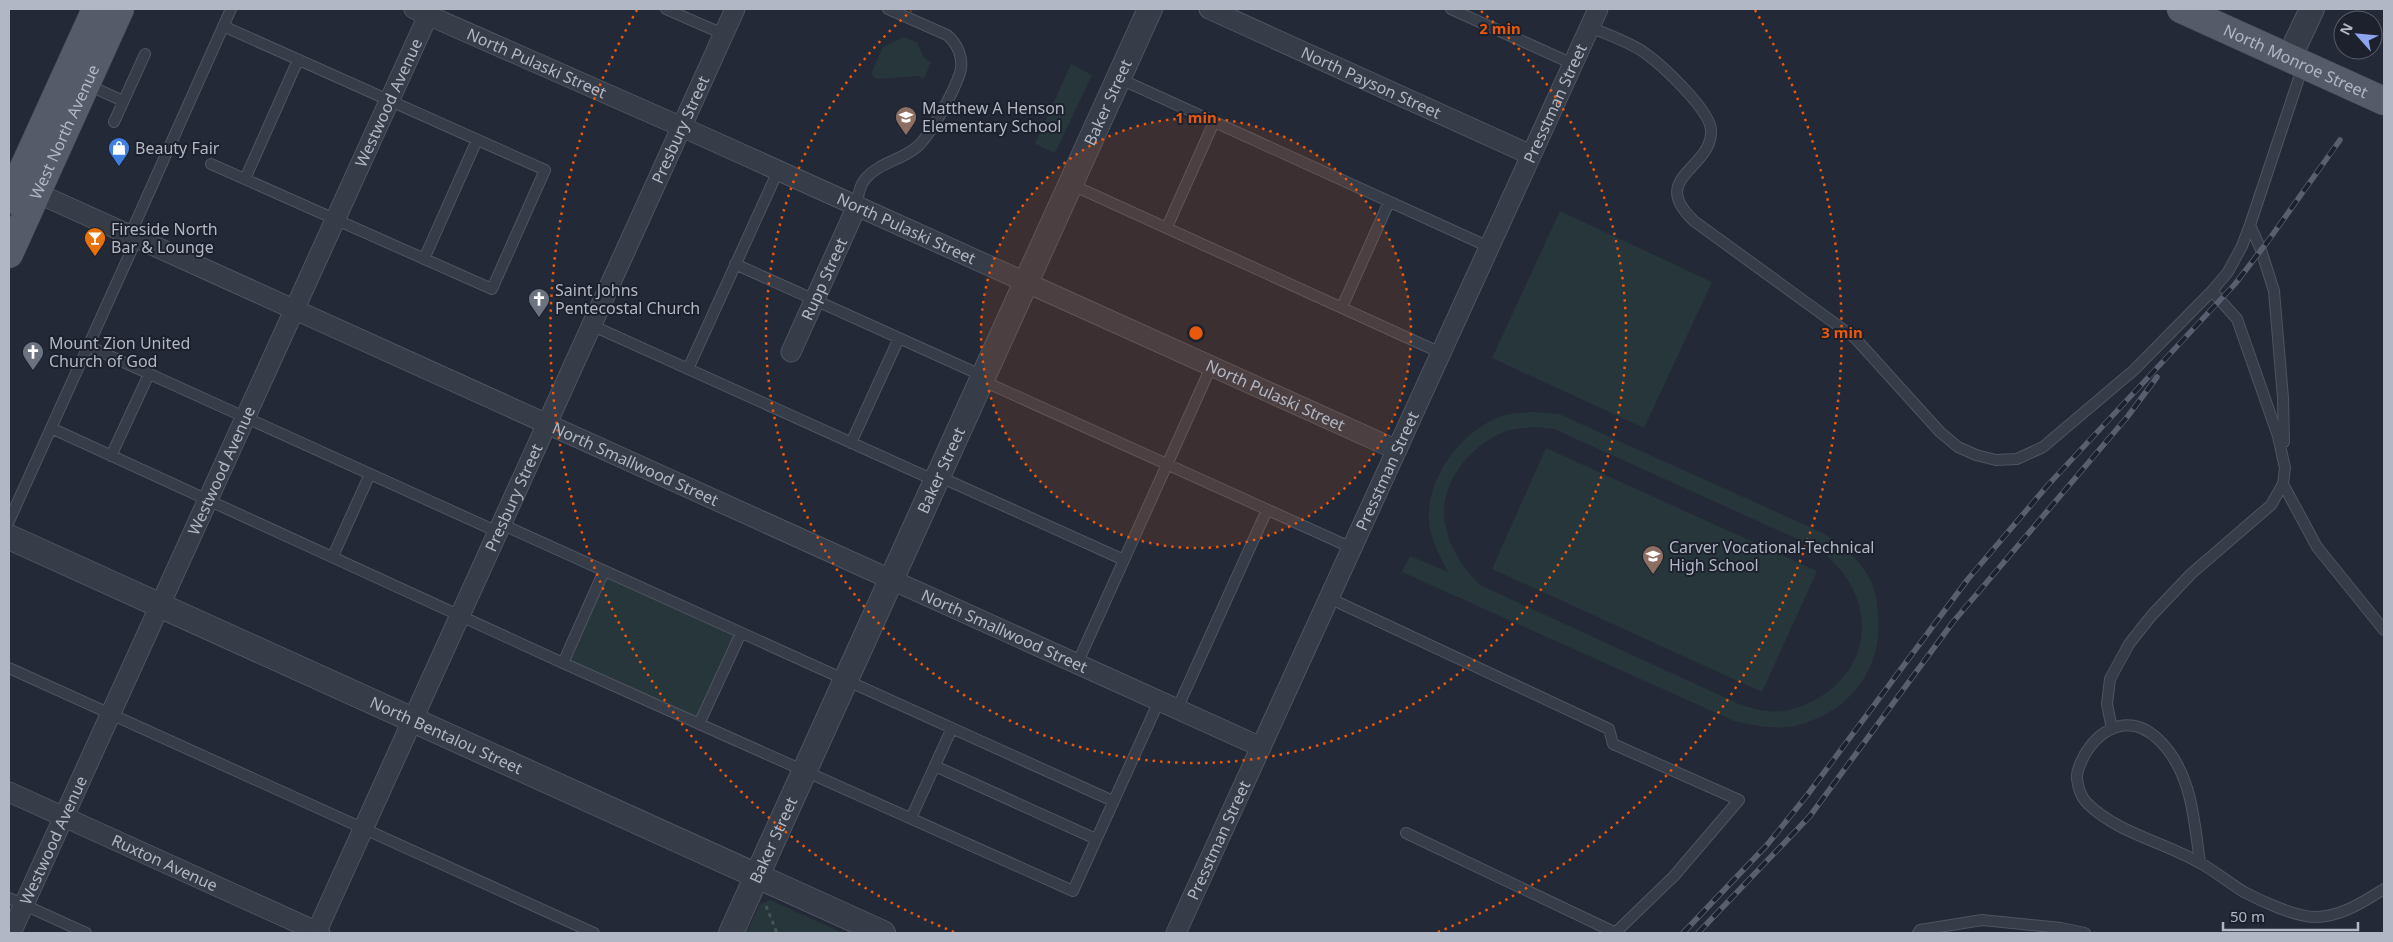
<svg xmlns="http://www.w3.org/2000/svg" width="2393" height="942" viewBox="0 0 2393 942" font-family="'Noto Sans',sans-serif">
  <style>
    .green { fill: #27363a; fill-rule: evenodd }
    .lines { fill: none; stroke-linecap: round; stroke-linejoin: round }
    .service-casing { stroke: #4f5460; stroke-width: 12 }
    .minor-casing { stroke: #4f5460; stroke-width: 21 }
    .tertiary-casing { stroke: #4f5460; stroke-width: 26 }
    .primary-casing { stroke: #404552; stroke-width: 29 }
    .path { stroke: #455358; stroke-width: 3; stroke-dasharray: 4 4; stroke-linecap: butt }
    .service { stroke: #373c49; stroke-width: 10 }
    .minor { stroke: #373c49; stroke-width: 19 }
    .tertiary { stroke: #373c49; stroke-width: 24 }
    .primary { stroke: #555b69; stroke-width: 28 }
    .rail-casing { stroke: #595f6f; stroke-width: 5.5 }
    .rail { stroke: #1c212d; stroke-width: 4; stroke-dasharray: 11; stroke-linecap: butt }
    .ring { fill: none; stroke: #e8590c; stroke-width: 2.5; stroke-dasharray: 2.5 5 }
    .labels { text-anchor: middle; stroke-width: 4; stroke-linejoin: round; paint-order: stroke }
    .street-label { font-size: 16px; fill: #b2b7c5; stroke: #1c212d }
    .poi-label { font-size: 16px; fill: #b2b7c5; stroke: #1c212d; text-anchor: start }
    .centre { fill: #e8590c; stroke: #1c212d; stroke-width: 2.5 }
    .ring-label { font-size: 15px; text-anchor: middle; font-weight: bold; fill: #e8590c; stroke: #1c212d; stroke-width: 4; stroke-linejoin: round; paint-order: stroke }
  </style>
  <rect width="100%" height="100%" fill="#242938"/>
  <!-- green -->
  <path class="green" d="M904,37L917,43L925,59L931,62L924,79L918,76L876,79L871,74L883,47Z
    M1071,64L1092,75L1055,153L1035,144Z
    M1560,211L1712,282L1644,428L1492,358Z
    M1532,412L1559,414L1823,533C1842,545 1857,557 1869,577C1876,589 1877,604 1878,617C1883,671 1846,715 1794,726C1773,730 1753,725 1734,721L1402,572L1410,556L1448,572C1440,556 1431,541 1429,522C1426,477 1461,431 1502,416C1511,413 1522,413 1532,412ZM1534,427L1554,429L1815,547C1874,586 1881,663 1815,700C1801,708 1783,713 1767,711C1758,710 1749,707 1741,705L1480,585C1463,568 1449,548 1445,523C1438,483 1472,443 1507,431C1515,428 1525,428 1534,427Z
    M1546,448L1817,571L1762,692L1492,569Z
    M606,575L735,633L697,717L568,659Z
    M770,900L843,933H746L760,904Z"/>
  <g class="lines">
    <!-- service casing -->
    <g class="service-casing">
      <path id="service" d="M666,9L723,34
        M1451,9L1573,64
        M1590,27C1608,35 1630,42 1645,53C1662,65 1710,110 1711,130C1713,169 1647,177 1694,221L1855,338L1940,432L1958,447L1976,455L1996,460L2017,459L2043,447L2134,370L2212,291L2228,272L2242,246L2250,225L2303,66
        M1118,78L1489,247
        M88,85L123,101
        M114,122L145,54
        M211,164L492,289L545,170L223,26
        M245,179L298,60
        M1070,184L1441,353
        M857,206C858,196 859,186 866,178C880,162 903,160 918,146C932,133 954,91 960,73C964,59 958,44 947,35L888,9
        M2250,225L2261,250L2274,291L2283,398L2284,442
        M1167,227L1214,122
        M130,235L231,9
        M424,259L477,140
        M735,264L983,376
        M1342,307L1389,202
        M591,325L936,481
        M88,346L498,532
        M688,369L778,171
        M981,380L1352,548
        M51,428L563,663L1073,891L1159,701
        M851,443L899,338
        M111,456L149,374
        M938,476L1124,560
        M2283,484L2317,547L2384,630
        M9,521L137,238
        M501,524L1113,801
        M333,556L370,474
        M1329,598L1609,729L1613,744L1739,800L1674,876L1615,933
        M563,663L604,571
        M1077,664L1211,367
        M9,668L594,933
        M1177,709L1267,510
        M699,724L741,633
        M2112,729L2107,704L2110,679L2129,644L2152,615L2192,573L2271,505L2283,484L2285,468L2278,436L2237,319L2212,291
        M935,766L1096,839
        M911,818L952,728
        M1406,833L1616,933
        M2200,863C2194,820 2192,772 2159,740C2132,714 2103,725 2085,754C2081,762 2076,771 2077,779C2078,787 2081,797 2087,803C2117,833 2164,842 2200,863C2215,871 2229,883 2244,892C2261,901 2296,917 2315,917C2341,917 2363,902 2384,889
        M9,898L86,933
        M1918,933L1920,930L1982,920L2061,928L2085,933"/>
    </g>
    <!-- minor casing -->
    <g class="minor-casing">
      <g id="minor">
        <path id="s1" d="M414,9L682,127L1397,450"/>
        <path id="s2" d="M1209,9L1531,155"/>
        <path id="s3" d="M26,188L1261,747"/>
        <path id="s4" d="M791,352L857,206"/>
        <path id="s5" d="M9,792L320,933"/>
        <path id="s6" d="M11,933L431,9"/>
        <path id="s7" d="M316,933L735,9"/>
        <path id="s8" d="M1176,933L1598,9"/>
      </g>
    </g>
    <!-- tertiary casing -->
    <g class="tertiary-casing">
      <g id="tertiary">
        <path d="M2289,58L2312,9"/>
        <path id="s9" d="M9,537L883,933"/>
        <path id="s10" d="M731,933L1150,9"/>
      </g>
    </g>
    <!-- primary casing -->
    <g class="primary-casing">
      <g id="primary">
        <path id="s11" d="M2181,9L2384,101"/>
        <path d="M9,200L96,9"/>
        <path id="s12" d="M9,254L120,9"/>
      </g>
    </g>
    <!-- path -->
    <path class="path" d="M766,906L777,933"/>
    <!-- service -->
    <use href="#service" class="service"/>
    <!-- minor -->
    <use href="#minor" class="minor"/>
    <!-- tertiary -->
    <use href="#tertiary" class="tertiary"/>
    <!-- primary -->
    <use href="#primary" class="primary"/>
    <!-- rail casing -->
    <g class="rail-casing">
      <path id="rail" d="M1683,933L1767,845L1808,794L1968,579L2048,485L2235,284L2268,241L2340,140
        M1698,933L1810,816L1953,622L2128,416L2157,377"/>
    </g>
    <!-- rail -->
    <use href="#rail" class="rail"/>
  </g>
  <!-- distance rings -->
  <circle cx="1196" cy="333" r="215" fill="#e8590c" fill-opacity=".12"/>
  <g class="ring">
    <circle cx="1196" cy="333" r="215"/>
    <path d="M1481 11A430 430 0 1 1 911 11"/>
    <path d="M954 932A646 646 0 0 1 637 10M1755 10A646 646 0 0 1 1438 932"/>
  </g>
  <!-- icons -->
  <defs>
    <g id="school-pin" transform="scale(1.125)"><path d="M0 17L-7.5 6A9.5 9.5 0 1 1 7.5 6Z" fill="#8d6e63" stroke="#1c212d"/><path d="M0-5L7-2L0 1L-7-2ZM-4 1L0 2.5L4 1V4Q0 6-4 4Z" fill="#fff"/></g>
    <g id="shop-pin" transform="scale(1.125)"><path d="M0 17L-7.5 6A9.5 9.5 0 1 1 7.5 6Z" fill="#3f7fe0" stroke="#1c212d"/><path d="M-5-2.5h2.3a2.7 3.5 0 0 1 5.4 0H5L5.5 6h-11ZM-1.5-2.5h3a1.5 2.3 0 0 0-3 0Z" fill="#fff"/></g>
    <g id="bar-pin" transform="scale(1.125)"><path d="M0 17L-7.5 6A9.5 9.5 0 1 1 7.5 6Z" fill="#e8710a" stroke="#1c212d"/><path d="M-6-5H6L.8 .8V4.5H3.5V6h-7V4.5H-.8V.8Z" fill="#fff"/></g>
    <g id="church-pin" transform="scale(1.125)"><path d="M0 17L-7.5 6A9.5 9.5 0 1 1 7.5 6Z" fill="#6b7280" stroke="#1c212d"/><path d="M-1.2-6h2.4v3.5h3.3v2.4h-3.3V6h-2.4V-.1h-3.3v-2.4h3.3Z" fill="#fff"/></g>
  </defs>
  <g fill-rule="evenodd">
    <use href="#school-pin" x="906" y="117"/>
    <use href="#shop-pin" x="119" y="148"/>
    <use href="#bar-pin" x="95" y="238"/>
    <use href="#church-pin" x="539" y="299"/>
    <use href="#church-pin" x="33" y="352"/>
    <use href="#school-pin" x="1653" y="556"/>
  </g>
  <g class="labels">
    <!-- street labels -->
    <g class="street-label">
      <text dy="6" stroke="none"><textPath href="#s11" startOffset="126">North Monroe Street</textPath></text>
      <text dy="6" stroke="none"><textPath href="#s1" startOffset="134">North Pulaski Street</textPath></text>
      <text dy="6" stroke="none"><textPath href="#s2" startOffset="178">North Payson Street</textPath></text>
      <text dy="6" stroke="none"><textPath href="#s6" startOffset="912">Westwood Avenue</textPath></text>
      <text dy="6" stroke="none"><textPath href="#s10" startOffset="912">Baker Street</textPath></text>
      <text dy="6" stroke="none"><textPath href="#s8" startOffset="912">Presstman Street</textPath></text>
      <text dy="6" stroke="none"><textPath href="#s7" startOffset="882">Presbury Street</textPath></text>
      <text dy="6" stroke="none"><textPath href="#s12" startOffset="134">West North Avenue</textPath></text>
      <text dy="6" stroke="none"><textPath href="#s1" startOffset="539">North Pulaski Street</textPath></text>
      <text dy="6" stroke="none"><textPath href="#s4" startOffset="80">Rupp Street</textPath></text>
      <text dy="6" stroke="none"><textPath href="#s1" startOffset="944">North Pulaski Street</textPath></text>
      <text dy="6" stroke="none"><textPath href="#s3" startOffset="669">North Smallwood Street</textPath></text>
      <text dy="6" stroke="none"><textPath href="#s6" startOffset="508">Westwood Avenue</textPath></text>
      <text dy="6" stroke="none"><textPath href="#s10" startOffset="508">Baker Street</textPath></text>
      <text dy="6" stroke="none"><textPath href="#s8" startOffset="508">Presstman Street</textPath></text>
      <text dy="6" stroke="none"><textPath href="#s7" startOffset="478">Presbury Street</textPath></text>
      <text dy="6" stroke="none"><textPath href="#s3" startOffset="1074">North Smallwood Street</textPath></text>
      <text dy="6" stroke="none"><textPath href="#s9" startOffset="480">North Bentalou Street</textPath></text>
      <text dy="6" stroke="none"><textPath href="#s6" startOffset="102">Westwood Avenue</textPath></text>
      <text dy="6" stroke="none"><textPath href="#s10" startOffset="102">Baker Street</textPath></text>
      <text dy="6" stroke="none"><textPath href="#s8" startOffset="102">Presstman Street</textPath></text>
      <text dy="6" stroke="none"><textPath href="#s5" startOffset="171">Ruxton Avenue</textPath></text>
    </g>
    <!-- poi labels -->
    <g class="poi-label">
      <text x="922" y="114">Matthew A Henson<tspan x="922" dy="18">Elementary School</tspan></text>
      <text x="135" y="154">Beauty Fair</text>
      <text x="111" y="235">Fireside North<tspan x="111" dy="18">Bar &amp; Lounge</tspan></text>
      <text x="555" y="296">Saint Johns<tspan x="555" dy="18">Pentecostal Church</tspan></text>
      <text x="49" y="349">Mount Zion United<tspan x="49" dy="18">Church of God</tspan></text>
      <text x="1669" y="553">Carver Vocational-Technical<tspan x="1669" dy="18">High School</tspan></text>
    </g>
  </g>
  <circle cx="1196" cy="333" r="8" class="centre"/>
  <g class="ring-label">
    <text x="1500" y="34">2 min</text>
    <text x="1196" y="123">1 min</text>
    <text x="1842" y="338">3 min</text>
  </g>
  <!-- border -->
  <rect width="2393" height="942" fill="none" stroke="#b2b7c5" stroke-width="20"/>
  <!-- north arrow -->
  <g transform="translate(2358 35) rotate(297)"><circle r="24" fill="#1c212d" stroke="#585d6a"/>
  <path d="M0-4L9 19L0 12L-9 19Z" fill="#8ea5ee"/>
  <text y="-8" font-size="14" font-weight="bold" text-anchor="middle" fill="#b2b7c5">N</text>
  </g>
  <!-- scale -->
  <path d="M2223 922v8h135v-8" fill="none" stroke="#b2b7c5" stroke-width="2.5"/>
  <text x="2230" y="922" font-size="15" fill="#b2b7c5" stroke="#1c212d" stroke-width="4" paint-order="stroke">50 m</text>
</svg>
